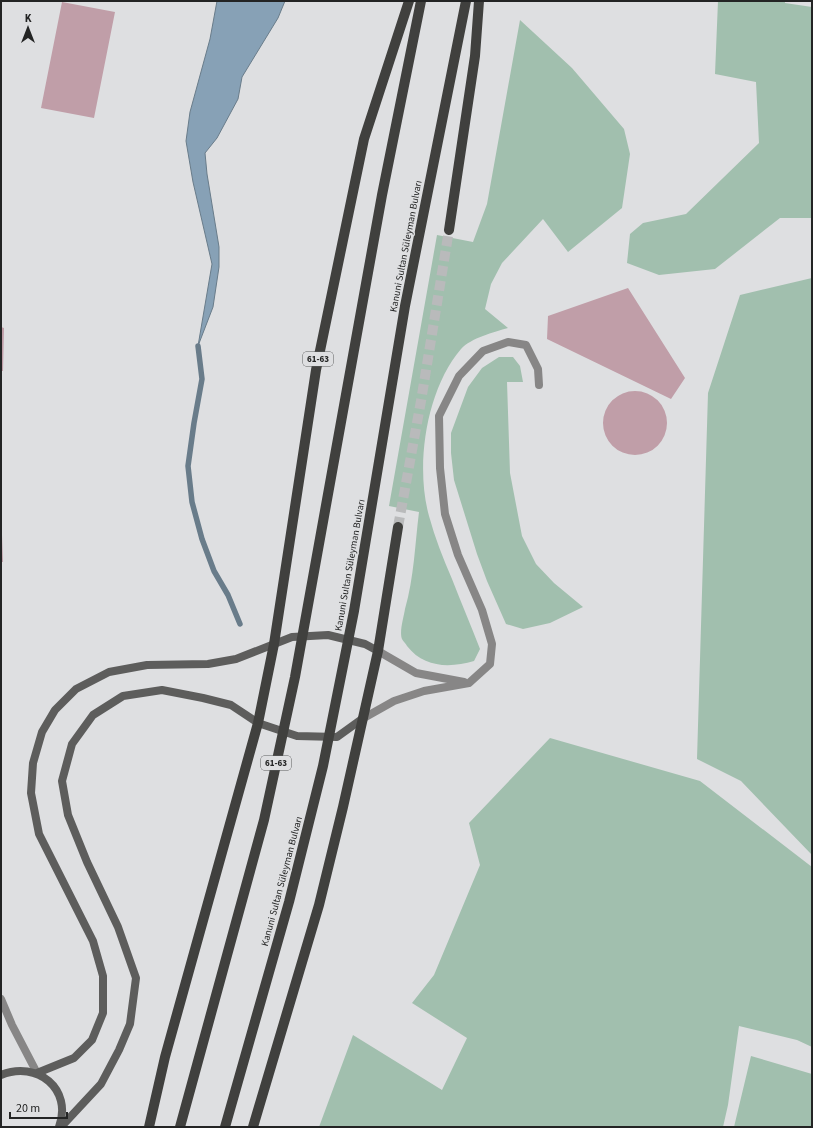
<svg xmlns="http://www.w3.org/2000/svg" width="813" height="1128" viewBox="0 0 813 1128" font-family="'Source Sans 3',sans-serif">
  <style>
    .green { fill: #a1bfae }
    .water { fill: #87a1b6; stroke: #697c8a }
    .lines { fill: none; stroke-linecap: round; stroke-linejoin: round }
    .stream { stroke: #697c8a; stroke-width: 5.5 }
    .building { fill: #c09ea8 }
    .primary-tunnel { stroke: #b9babb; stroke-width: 10; stroke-dasharray: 10 5; stroke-linecap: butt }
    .street { stroke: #878686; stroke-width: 8 }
    .secondary { stroke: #5d5d5c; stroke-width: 8 }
    .primary { stroke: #40403e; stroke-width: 10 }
    .labels { text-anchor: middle; stroke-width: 3; stroke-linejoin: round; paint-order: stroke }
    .shield { fill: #dedfe1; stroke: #5b5c5d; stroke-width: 1 }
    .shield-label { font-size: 9px; font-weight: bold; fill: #232424 }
    .street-label { font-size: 10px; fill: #232424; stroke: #dedfe1 }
  </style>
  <rect width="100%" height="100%" fill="#dedfe1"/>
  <!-- green -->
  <path class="green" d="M718,1H785V3L812,7V218H780L715,269L659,275L627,263L630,234L643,223L686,214L759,143L756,82L715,74Z
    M520,20L572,68L624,129L630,154L622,208L568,252L543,219L502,263L491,284L485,309L508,328C494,332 471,338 461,349C426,390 415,466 429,516C435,538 443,558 452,579C461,602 471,626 480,649L474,661C450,668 424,668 407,646C406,644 403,641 402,639C399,632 404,616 405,609C414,578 415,544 419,512L389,506L437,235L473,242L487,204Z
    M812,278V855L741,781L697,759L708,393L740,295Z
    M499,357H513L520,366L523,382H507L510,473L522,536L536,564L554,583L583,607L550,623L523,629L506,624L487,581L477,554L454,480L451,453V433L468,387L482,368Z
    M550,738L700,781L812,867V1047L797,1040L739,1026L728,1105L723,1127H319L353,1035L442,1090L467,1038L412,1003L434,975L480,865L469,823Z
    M751,1056L812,1074V1127H734Z"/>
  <!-- water -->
  <path class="water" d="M217,1H285L278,18L242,77L238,99L217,138L205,153L207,174L219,247V267L213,307L198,346L212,264L193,182L186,141L190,112L210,39Z"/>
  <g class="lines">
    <!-- stream -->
    <path class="stream" d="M198,346L202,379L194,423L188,466L192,502L202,539L214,571L228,595L240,624"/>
  </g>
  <!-- building -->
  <path class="building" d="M62,2L115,12L94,118L41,108Z
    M628,288L685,378L671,399L547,339L548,316Z
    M1,327L4,328L3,371H1Z
    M603 423a32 32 0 1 1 64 0a32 32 0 1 1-64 0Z
    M1,535H2L3,562H1Z"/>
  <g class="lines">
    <!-- primary-tunnel -->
    <path class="primary-tunnel" d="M398,527L421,401L449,230"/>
    <!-- street -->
    <path class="street" d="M378,651L416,673L464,682
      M362,719L394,701L424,691L469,683L490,664L492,644L482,610L458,555L445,514L440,468L439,416L459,376L483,351L508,342L526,345L538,369L539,385
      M1,999L12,1025L37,1073"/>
    <!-- secondary -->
    <path class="secondary" d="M37,1073L74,1058L92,1040L103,1013V976L93,941L39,834L31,793L33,763L42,732L55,710L76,689L109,672L147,665L208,664L236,659L292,637L328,635L365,644L378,651
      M1,1075C37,1060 73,1089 59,1127
      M61,1127L101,1084L119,1050L130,1024L136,978L118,927L87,862L68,815L62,781L72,744L93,715L123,696L162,690L203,698L231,705L258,723L297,736L337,737L362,719"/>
    <!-- primary -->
    <path class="primary" d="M449,230L475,56L479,1
      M149,1127L165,1057L258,723L274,644L316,370L364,139L409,1
      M180,1127L264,820L295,677L382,195L421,1
      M225,1127L289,902L323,766L354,611L405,306L466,1
      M253,1127L319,905L343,807L378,651L398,527"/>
  </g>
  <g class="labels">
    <!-- shield labels -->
    <g class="shield">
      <rect x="303" y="352" width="30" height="14" rx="3"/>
      <rect x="261" y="756" width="30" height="14" rx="3"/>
    </g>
    <g class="shield-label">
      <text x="318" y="362">61-63</text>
      <text x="276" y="766">61-63</text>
    </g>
    <!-- street labels -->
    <g class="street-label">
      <text transform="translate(405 246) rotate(-79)" y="4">Kanuni Sultan Süleyman Bulvarı</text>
      <text transform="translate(349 565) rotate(-80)" y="4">Kanuni Sultan Süleyman Bulvarı</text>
      <text transform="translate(281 881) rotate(-75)" y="4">Kanuni Sultan Süleyman Bulvarı</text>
    </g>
  </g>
  <!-- border -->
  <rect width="813" height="1128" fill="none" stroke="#232424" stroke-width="4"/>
  <!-- north arrow -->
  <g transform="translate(28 28)" stroke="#dedfe1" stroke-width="3" paint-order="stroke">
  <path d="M0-3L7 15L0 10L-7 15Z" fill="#232424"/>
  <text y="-6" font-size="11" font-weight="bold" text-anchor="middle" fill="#232424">K</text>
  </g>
  <!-- scale -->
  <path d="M10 1112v6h57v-6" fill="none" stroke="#232424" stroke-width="2"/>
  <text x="16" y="1112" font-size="12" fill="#232424" stroke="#dedfe1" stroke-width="3" paint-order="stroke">20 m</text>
</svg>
